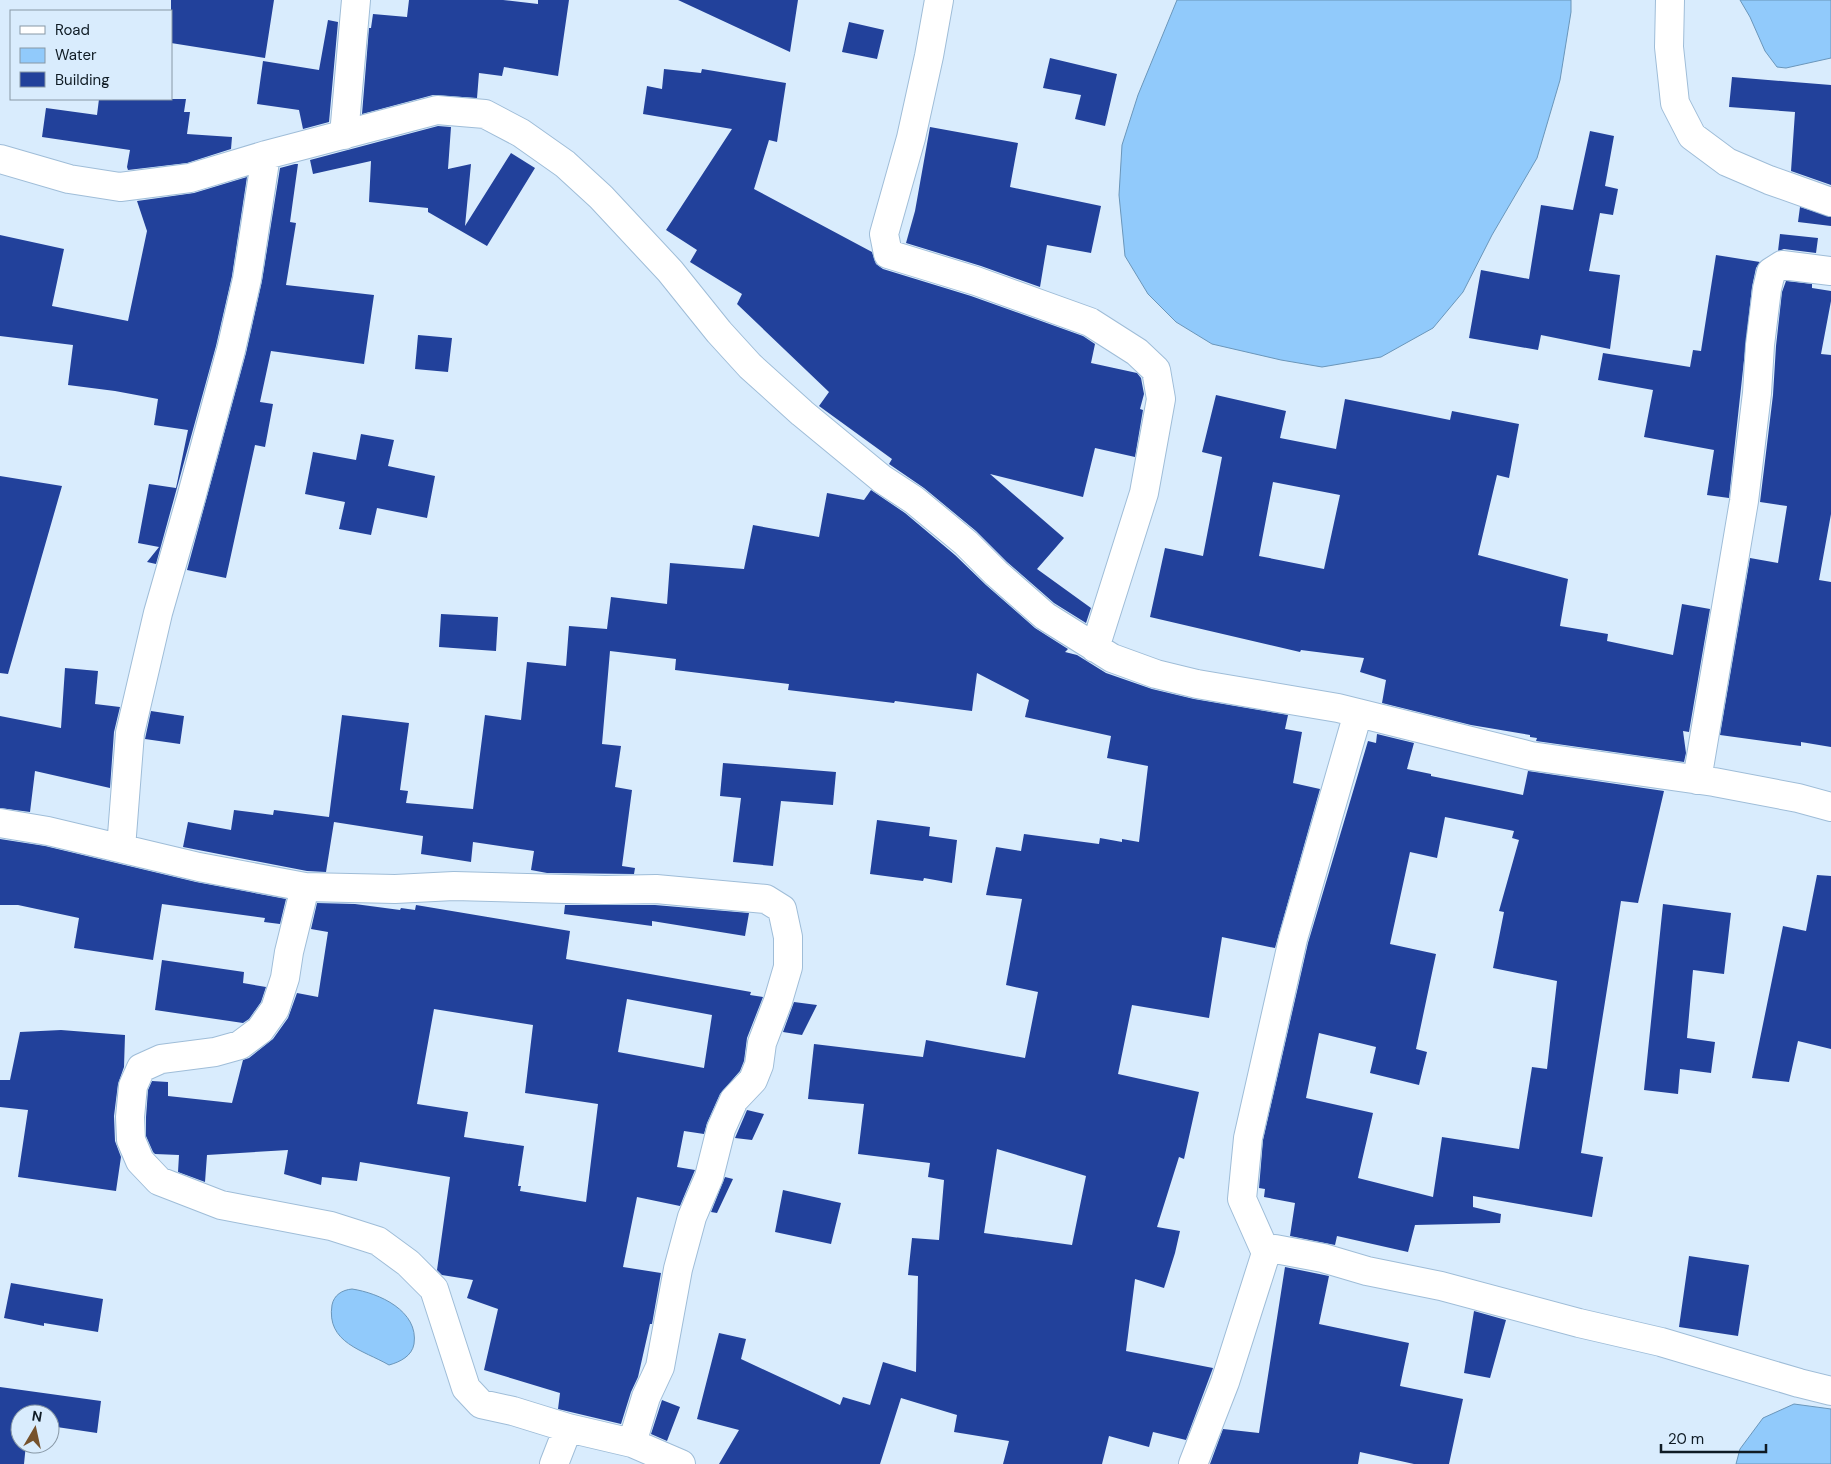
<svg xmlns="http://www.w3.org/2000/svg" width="1831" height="1464" viewBox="0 0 1831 1464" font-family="'DM Sans',sans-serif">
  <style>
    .water { fill: #91cafb; stroke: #6a96ba }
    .building { fill: #22419b; fill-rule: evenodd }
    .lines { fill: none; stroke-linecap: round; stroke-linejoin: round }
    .street-casing { stroke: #9fbdd8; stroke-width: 30 }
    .street { stroke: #fff; stroke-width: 28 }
  </style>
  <rect width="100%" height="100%" fill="#d9ecfd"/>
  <!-- water -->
  <path class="water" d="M1177,0H1571V12L1560,80L1537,158L1492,235L1463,292L1433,328L1381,357L1322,367L1281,360L1212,344L1176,322L1148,294L1125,256L1119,195L1122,145L1138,95Z
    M1740,0H1831V58L1786,68L1777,67L1765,51L1750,17Z
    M352,1289C379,1293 419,1311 414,1344C412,1356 400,1362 389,1365C363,1350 326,1343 332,1305C334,1295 342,1290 352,1289Z
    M1794,1404L1831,1409V1464H1736L1740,1449L1763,1418Z"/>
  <!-- building -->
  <path class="building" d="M171,0H274L265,58L171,43Z
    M409,0H503L538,4V0H569L558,76L504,67L502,76L479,73L477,98L433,95L362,114L369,28H371L373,14L407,17Z
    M678,0H798L790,52Z
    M328,20L338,22L329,122L303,129L299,110L257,104L263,61L319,70Z
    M849,22L884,30L877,59L842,52Z
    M1050,58L1117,74L1105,126L1075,119L1081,95L1043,88Z
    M664,69L701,73L702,69L786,83L777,142L769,140L754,189L872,252L876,264L883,269L971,296L1083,336L1095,344L1091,363L1137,373L1141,378L1144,394L1140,409L1143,410L1135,457L1095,448L1083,497L990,474L1064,538L1037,569L1091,608L1086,623L1054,603L1007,562L976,531L924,488L889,464L892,459L819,406L829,392L737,304L742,294L690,262L697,250L666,230L732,129L643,114L647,86L662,89Z
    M1732,77L1831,85V185L1791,171L1795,112L1729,107Z
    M99,99H186L184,112H190L187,134L232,137L231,149L187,163L128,170L127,167L130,150L42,137L46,108L97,115Z
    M438,126L451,127L448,169L471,164L465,226L511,153L535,168L487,246L428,212V208L369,202L371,161L313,174L310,160Z
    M930,127L1018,143L1010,187L1101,206L1091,253L1047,245L1040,287L981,266L906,243L915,211Z
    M1590,131L1614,136L1605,186L1618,189L1613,215L1600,213L1589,271L1620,275L1610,349L1541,335L1538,350L1469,338L1481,270L1529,279L1541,205L1573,210Z
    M295,164H298L290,222L296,223L286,285L374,295L364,364L271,351L260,402L273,404L265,447L255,445L226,578L187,570L246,353L262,281L280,168Z
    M247,177L232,276L216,346L156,564L147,562L159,547L138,543L149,484L176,488L188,430L154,425L158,399L115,391L68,385L73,345L0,336V235L64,249L52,306L128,321L147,231L137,201L194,193Z
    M1800,207L1831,217V226L1798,222Z
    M1780,234L1818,238L1816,253L1784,249L1778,251Z
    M1716,255L1760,262L1756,268L1752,287L1729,498L1707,495L1714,450L1644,437L1653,390L1598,380L1603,353L1690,367L1693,350L1701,351Z
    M1786,281L1812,284V288L1831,291V301L1821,354L1831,355V514L1819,580L1831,582V747L1801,742V746L1720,735L1750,558L1778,563L1787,506L1760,502L1773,395L1776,346L1782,292Z
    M418,335L452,338L448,372L415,369Z
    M1216,395L1286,411L1280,438L1336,449L1345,399L1450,420L1452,411L1519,424L1509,478L1497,475L1478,555L1568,579L1560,626L1608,634L1607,641L1673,655L1682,604L1710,609L1689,732L1683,731L1686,753L1684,762L1536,741L1537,738L1530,737V735L1471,725L1382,703L1386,680L1360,672L1364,658L1301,650L1300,652L1150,617L1165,548L1203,556L1222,457L1202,452ZM1273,482L1340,495L1324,569L1259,556Z
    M361,434L394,440L388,466L435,476L427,518L377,508L371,535L339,529L345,502L305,494L313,452L356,460Z
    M0,476L62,486L8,674L0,673Z
    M871,490L905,513L955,555L986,585L1035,628L1068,649L1065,652L1077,655L1106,673L1152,689L1194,699L1288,715L1285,729L1302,732L1293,783L1320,789L1275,948L1222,937L1209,1018L1132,1005L1118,1074L1199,1092L1184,1159L1179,1157L1157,1227L1180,1231L1175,1253L1164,1288L1135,1279L1126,1351L1213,1368L1186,1440L1153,1432L1149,1447L1109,1436L1102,1464H1003L1009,1441L954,1432L957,1415L901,1398L880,1464H719L739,1430L697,1419L719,1333L746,1339L741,1359L840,1405L843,1397L870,1405L883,1362L916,1372L918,1276L908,1275L912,1238L939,1240L944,1180L928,1177L930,1163L858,1154L864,1104L808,1099L814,1044L923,1057L926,1040L1025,1058L1038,992L1006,985L1022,899L986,895L996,847L1021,851L1024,834L1099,844L1100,838L1122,842V839L1139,842L1148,766L1107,758L1111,736L1025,717L1029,700L977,673L972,711L895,701L894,703L788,690L789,684L675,670L676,659L610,651L602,744L621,746L615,787L632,790L622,866L635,868L634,874L547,873L531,870L534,851L473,842L471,862L421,854L423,836L334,822L326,872L307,871L183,847L188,822L231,830L234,810L273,815L274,810L329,817L342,715L409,723L400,790L408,791L406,803L473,809L485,715L521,720L527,662L566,666L569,626L607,629L611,597L667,604L670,563L744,569L753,525L819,537L827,493L864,500ZM997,1149L1086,1176L1072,1245L984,1233Z
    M441,614L498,617L496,651L439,647Z
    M65,668L98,671L95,704L120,707L114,732L110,788L35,771L30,812L0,808V716L61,728Z
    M151,711L184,716L180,744L145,739Z
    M1377,734L1414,743L1407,769L1431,774V776L1523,795L1528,771L1664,791L1638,903L1621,901L1581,1153L1603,1157L1592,1217L1473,1196V1207L1501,1214L1500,1223L1415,1225L1408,1252L1337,1236L1335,1245L1290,1236L1295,1203L1264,1197L1265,1189L1259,1188L1263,1140L1308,943L1368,741L1376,743ZM1445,817L1514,831L1512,838L1519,840L1499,911L1504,912L1493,968L1557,981L1547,1069L1532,1067L1519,1149L1442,1137L1433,1197L1358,1178L1373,1113L1306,1098L1319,1033L1376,1047L1370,1073L1419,1085L1427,1052L1416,1049L1436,954L1390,944L1410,852L1437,858Z
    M723,763L836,772L833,805L781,801L773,866L733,862L741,798L720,796Z
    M877,820L930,827L929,836L957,840L952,883L924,878L923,881L870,874Z
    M0,839L45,846L196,882L286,899L280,924L264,922L265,918L162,904L153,960L74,948L79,918L18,905H0Z
    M1817,875L1831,876V1049L1798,1041L1789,1082L1752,1078L1783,926L1806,931Z
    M317,903L355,904L400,910L401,908L415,910L416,905L570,931L566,959L751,992L750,995L763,997L747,1038L744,1061L740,1071L720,1094L707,1123L704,1134L684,1131L677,1167L695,1170L680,1206L637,1197L623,1267L661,1273L652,1324H650L638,1377L631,1392L621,1424L558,1409L560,1393L484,1370L498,1309L467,1298L473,1280L442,1275L437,1270L450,1177L360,1162L357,1181L322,1177L321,1185L284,1174L288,1150L207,1155L205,1182L178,1172L179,1155L155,1154L153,1152L146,1136V1117L148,1090L152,1081L168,1082V1096L232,1103L243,1060L249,1058L273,1039L288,1018L297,993L318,997L328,932L311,929ZM627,999L712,1015L704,1068L618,1052ZM434,1009L533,1025L525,1093L598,1104L586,1202L520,1191L521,1186H518L524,1146L464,1137L468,1112L417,1104Z
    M1663,904L1731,913L1724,974L1693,970L1687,1038L1715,1042L1711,1073L1680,1069L1678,1094L1644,1090Z
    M565,905H655L749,913L745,936L652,921V926L564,914Z
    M162,960L244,972L243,983L266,987L261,1002L249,1019L243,1023L155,1010Z
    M794,1002L817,1005L802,1035L783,1032Z
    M61,1030L125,1035L124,1067L118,1084L114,1116L115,1141L121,1157L116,1191L18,1177L28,1110L0,1107V1080H10L20,1032Z
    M747,1110L764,1114L752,1140L735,1138Z
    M725,1177L733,1179L717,1213L711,1212Z
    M783,1190L841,1203L831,1244L775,1232Z
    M1689,1256L1749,1265L1738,1336L1679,1327Z
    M1285,1267L1329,1276L1319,1324L1409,1343L1400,1386L1463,1399L1449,1464H1414L1360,1452L1358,1464H1210L1223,1429L1259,1433Z
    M11,1283L103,1299L98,1332L44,1323V1326L4,1318Z
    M1474,1311L1506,1320L1490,1378L1464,1373Z
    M0,1387L101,1401L97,1433L50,1426V1414H20V1444H26L24,1464H0Z
    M662,1400L680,1407L667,1441L651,1434Z"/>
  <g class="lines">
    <!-- street casing -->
    <g class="street-casing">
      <path id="street" d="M939,0L929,56L911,138L884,234L888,254L976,281L1090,322L1137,352L1156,370L1161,399L1144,493L1095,648
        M1670,0L1669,47L1675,103L1692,136L1727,162L1769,180L1831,202
        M344,135L356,0
        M0,159L69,179L120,187L190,178L266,155L437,110L485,114L521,133L565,164L601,197L670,271L719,332L750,366L802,413L882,479L914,500L966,543L996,573L1045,616L1112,658L1156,674L1197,684L1338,708L1531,756L1714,782L1798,798L1831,807
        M1697,780L1744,501L1757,393L1760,345L1767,289L1771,272L1782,265L1831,271
        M0,823L48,831L199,867L305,887L395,889L454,886L605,890L656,889L766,899L782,909L788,937V967L778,1001L762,1043L759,1065L753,1080L734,1100L721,1129L709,1177L692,1217L678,1269L660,1367L646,1397L632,1443L681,1464
        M121,848L130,733L158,613L191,498L231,350L247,279L266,155
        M305,887L289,952L285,978L275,1009L260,1030L240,1045L215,1052L161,1059L141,1068L133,1086L130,1117L131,1140L140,1161L159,1181L221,1205L331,1226L378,1241L408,1263L434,1289L466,1388L481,1404L513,1411L568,1428L632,1443
        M1266,1253L1242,1199L1248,1138L1293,939L1358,713
        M554,1464L568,1428
        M1193,1464L1225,1382L1266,1253L1275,1249L1323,1258L1367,1271L1441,1286L1579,1323L1661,1342L1799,1383L1831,1391"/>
    </g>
    <!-- street -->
    <use href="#street" class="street"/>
  </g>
  <!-- legend -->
  <rect x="10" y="10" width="162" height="90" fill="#d9ecfd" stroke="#8898a6"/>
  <rect x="20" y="26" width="25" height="8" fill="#ffffff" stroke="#8898a6"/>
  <text x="55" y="35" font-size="15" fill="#0f1b24">Road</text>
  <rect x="20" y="48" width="25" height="15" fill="#91cafb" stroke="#8898a6"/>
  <text x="55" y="60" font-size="15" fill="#0f1b24">Water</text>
  <rect x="20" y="72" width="25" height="15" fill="#22419b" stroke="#8898a6"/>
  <text x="55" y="85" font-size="15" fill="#0f1b24">Building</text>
  <!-- north arrow -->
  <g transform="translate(35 1429) rotate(9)"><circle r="24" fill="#d9ecfd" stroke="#8898a6"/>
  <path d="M0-4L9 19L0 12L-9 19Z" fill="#76522c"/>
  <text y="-8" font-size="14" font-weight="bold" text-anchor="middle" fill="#0f1b24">N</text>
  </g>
  <!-- scale -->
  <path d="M1661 1444v8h105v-8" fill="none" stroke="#0f1b24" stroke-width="2.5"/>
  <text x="1668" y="1444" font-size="15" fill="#0f1b24" stroke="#d9ecfd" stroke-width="4" paint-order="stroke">20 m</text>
</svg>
